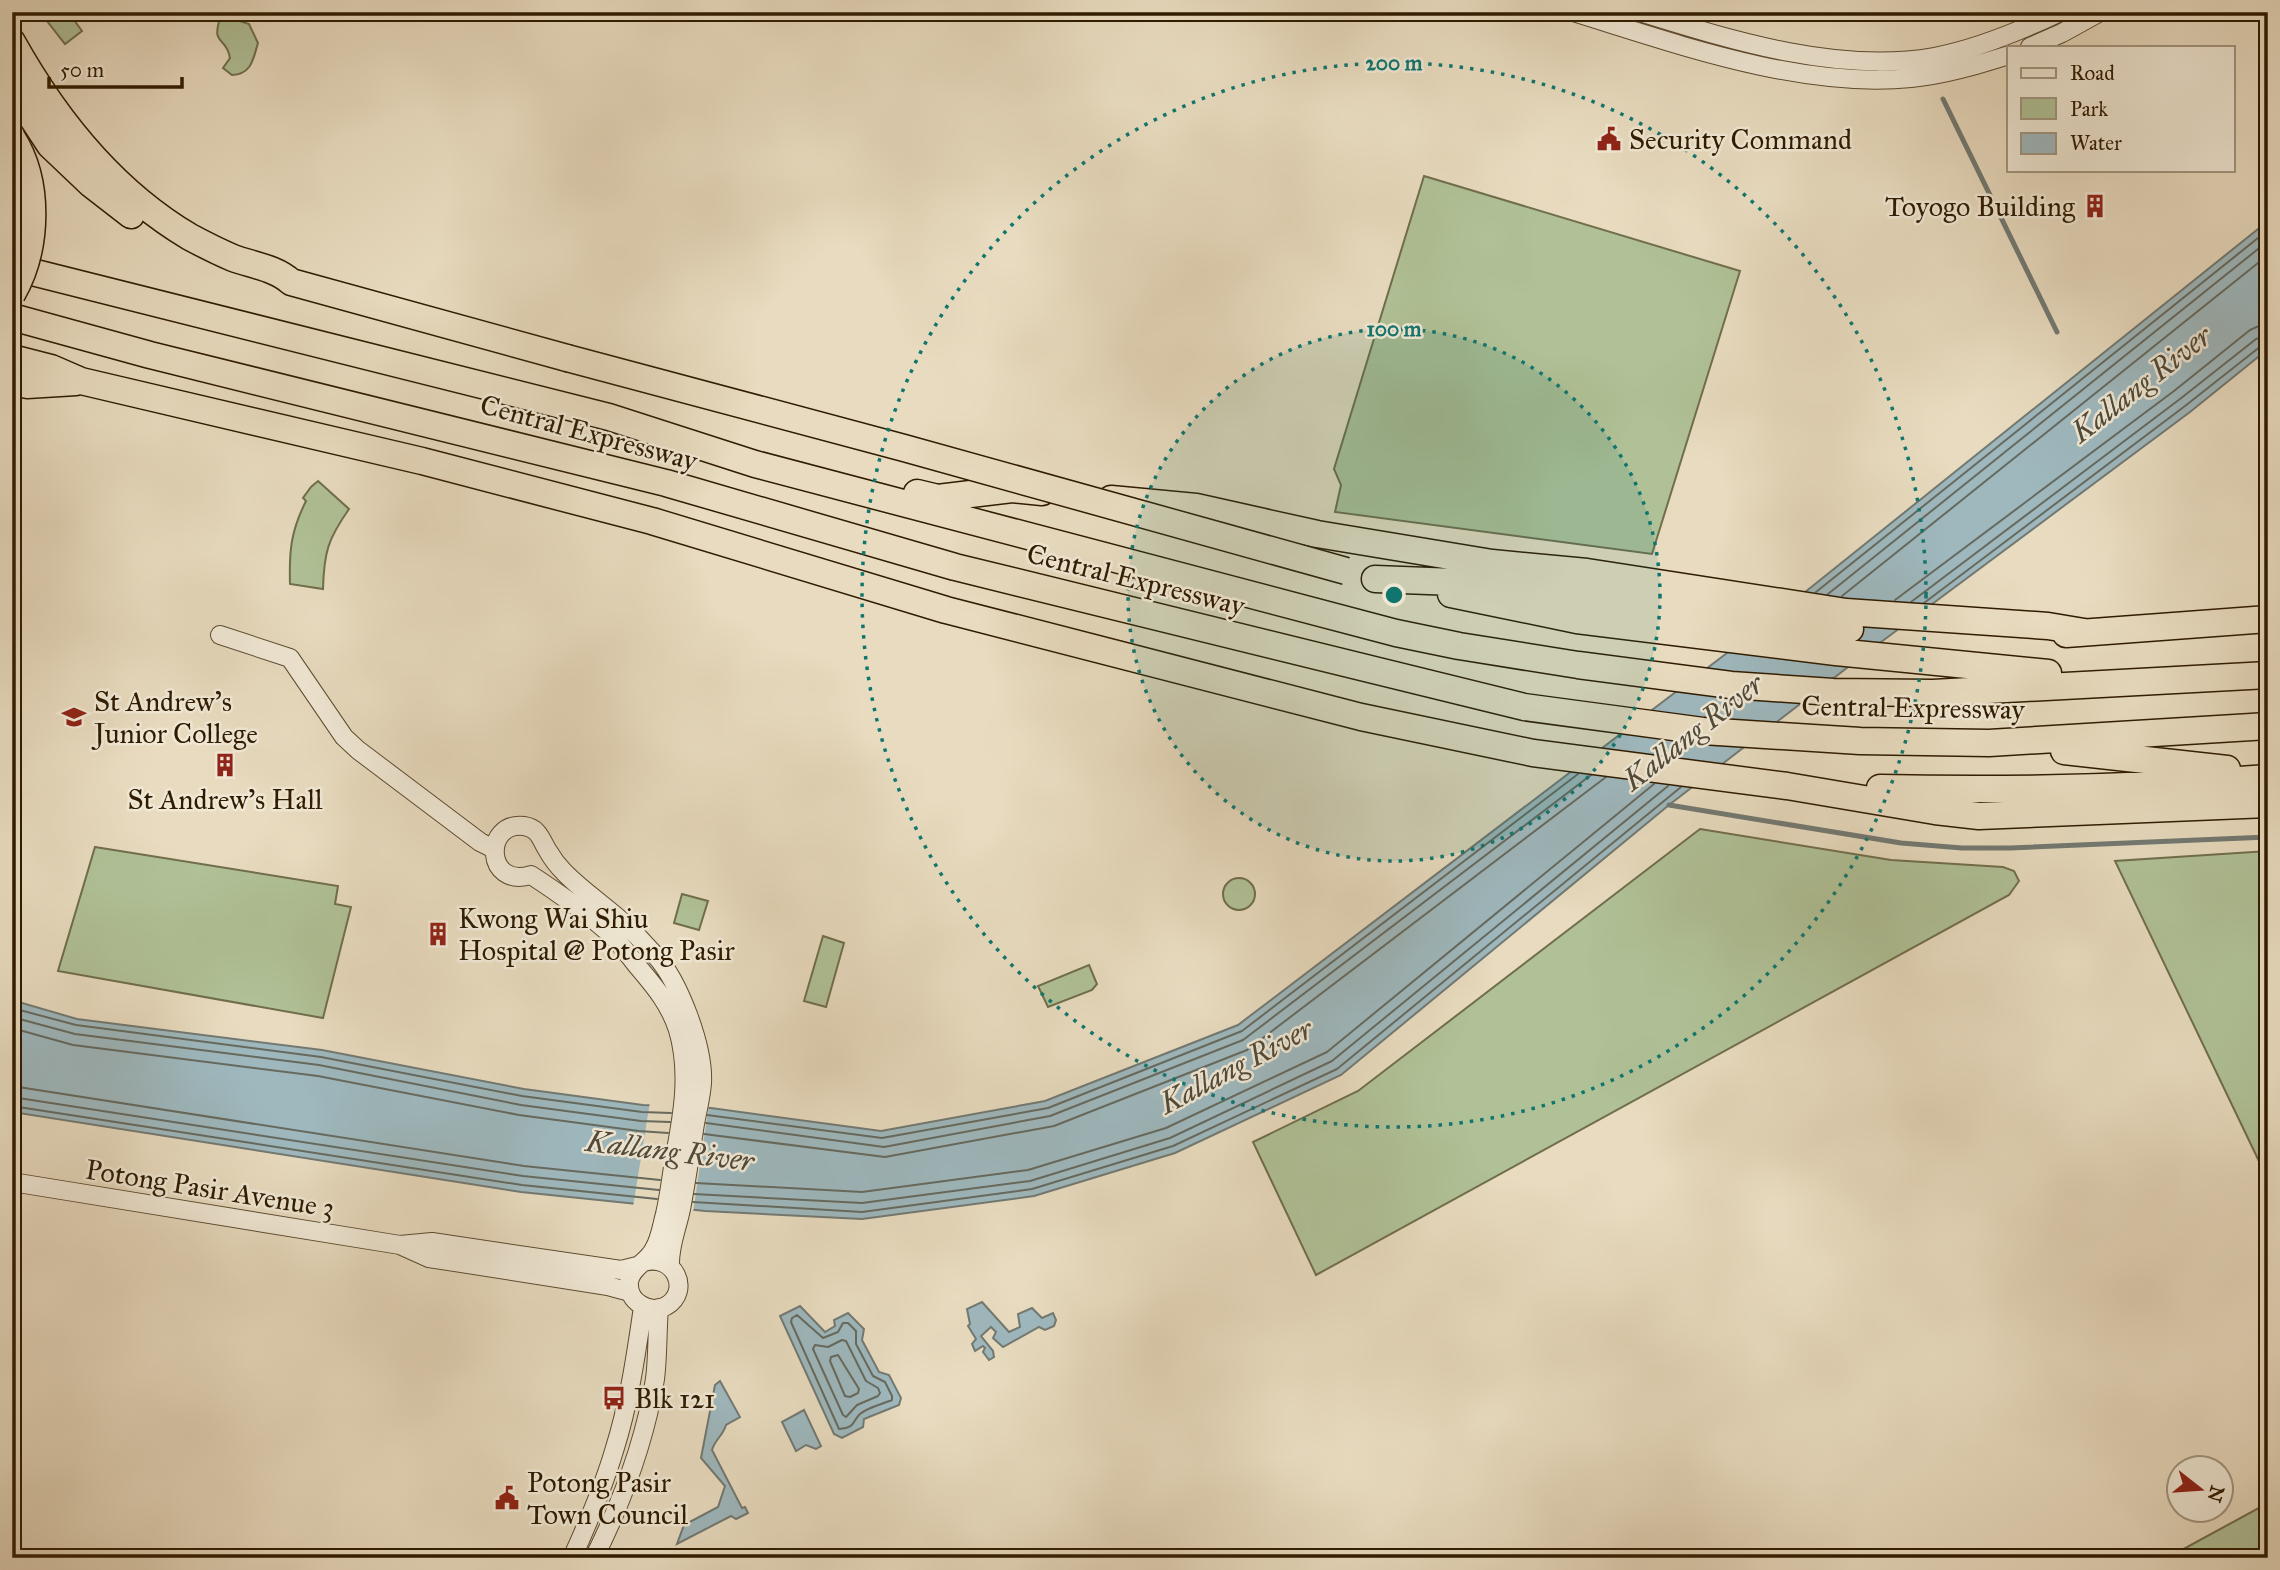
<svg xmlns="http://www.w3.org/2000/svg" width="2280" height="1570" viewBox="0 0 2280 1570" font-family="'IM FELL Great Primer',serif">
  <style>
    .green { fill: #b0c197; stroke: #706e4c; stroke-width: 2 }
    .water { fill: #9eb8be; stroke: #727972; stroke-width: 2 }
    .pier { fill: #e8dbbf }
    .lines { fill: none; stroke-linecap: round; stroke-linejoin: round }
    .shore { stroke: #666a5f; stroke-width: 2 }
    .stream { stroke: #727972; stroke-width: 5 }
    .minor-casing { stroke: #5d4b30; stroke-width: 20 }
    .highway-casing { stroke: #2f1b00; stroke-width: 29 }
    .minor { stroke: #f0e8d5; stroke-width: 18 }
    .highway { stroke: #e8dbbf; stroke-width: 26 }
    .highway-bridge-casing { stroke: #2f1b00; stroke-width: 29; stroke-linecap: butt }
    .highway-bridge { stroke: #e8dbbf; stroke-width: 26 }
    .ring { fill: none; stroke: #0f766e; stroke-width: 3.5; stroke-dasharray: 3.5 7 }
    .labels { text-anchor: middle; stroke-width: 5; stroke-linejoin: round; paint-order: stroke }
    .poi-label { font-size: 28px; fill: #2f1b00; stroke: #f0e8d5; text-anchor: start }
    .street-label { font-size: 28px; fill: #2f1b00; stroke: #f0e8d5 }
    .water-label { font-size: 30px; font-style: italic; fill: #504a39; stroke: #f0e8d5 }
    .centre { fill: #0f766e; stroke: #f0e8d5; stroke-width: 3.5 }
    .ring-label { font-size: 21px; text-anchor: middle; font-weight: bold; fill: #0f766e; stroke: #f0e8d5; stroke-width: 5; stroke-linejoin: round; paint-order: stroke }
  </style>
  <rect width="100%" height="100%" fill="#e8dbbf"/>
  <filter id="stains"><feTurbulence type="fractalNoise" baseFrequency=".00286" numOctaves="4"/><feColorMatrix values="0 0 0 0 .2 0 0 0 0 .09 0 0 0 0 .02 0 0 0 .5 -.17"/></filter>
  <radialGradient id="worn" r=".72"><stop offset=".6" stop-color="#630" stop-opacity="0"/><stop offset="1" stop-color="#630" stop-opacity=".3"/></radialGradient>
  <!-- green -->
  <path class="green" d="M40,12H68L82,31L65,44Z
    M221,15L249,24L258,43C253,59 252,74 232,75L223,68L230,58C226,34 210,48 221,15Z
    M1424,176L1740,271L1652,554L1335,512L1341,485L1334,469Z
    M318,481L349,509C328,539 324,552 323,589L290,584C289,550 291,531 306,501L303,498L311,487Z
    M1700,829L1891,860L2003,867L2014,871L2019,881L2009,895L1316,1275L1253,1142L1358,1091Z
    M95,847L338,886L335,904L351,907L323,1018L58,971Z
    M2268,851V1180L2115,861Z
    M1223 894a16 16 0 1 1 32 0a16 16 0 1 1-32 0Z
    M682,894L708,901L699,930L674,923Z
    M823,936L844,943L826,1007L804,1001Z
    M1089,965L1097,984L1092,990L1048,1007L1038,986Z
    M2268,1503V1558H2167Z"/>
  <!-- water -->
  <path class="water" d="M2268,221V349L2190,412L1865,654L1669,805L1341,1075L1175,1153L1034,1196L862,1219L705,1211L521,1192L12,1112V1000L77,1019L322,1050L524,1089L643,1105L711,1108L881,1131L1045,1101L1238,1025L1769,621Z
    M982,1302L1009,1332L1020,1327L1018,1314L1032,1308L1042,1318L1053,1313L1056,1320L1054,1326L1045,1330L1039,1327L1003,1347L993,1338L996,1332L991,1327L981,1336L993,1351L994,1357L989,1360L983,1352L985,1348L983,1346L975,1351L972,1344L976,1339L968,1326L970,1324L967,1309Z
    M800,1306L825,1332L835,1326L834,1320L848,1313L864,1329L862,1340L879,1372L889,1375L901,1398L899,1405L864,1419L863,1427L842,1438L834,1434L780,1316Z
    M720,1381L740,1417L726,1425C723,1436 715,1439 712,1450L742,1508L745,1507L748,1513L736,1519L731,1516L677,1544L684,1525L718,1507L725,1486L701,1458L715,1385Z
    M804,1410L821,1446L816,1449L806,1445L796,1451L782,1422Z"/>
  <!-- pier -->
  <path class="pier" d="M650,1102L709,1104L693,1213L633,1207Z"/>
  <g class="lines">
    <!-- shore -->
    <path class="shore" d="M1816,592L2268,230
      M1828,594L2268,241
      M1842,596L2268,255
      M1895,600L2174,391L2250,330L2259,326L2268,325
      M1911,602L2180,399L2256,339L2268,335
      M1924,603L2185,406L2261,346L2268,344
      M12,1008L76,1025L321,1057L522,1096L642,1112L671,1113
      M12,1017L75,1034L319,1065L521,1105L641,1121L670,1122
      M12,1028L73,1045L318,1076L519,1115L639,1131L668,1133
      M12,1086L524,1166L660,1180
      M12,1097L523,1176L659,1190
      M12,1106L522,1185L657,1199
      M707,1115L882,1138L1048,1108L1242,1031L1578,774
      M706,1123L884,1147L1050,1116L1243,1040L1591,775
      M704,1134L885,1157L1054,1126L1247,1050L1606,777
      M696,1183L862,1192L1028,1170L1166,1128L1327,1052L1654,784
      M694,1194L862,1203L1030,1181L1170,1138L1332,1061L1668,786
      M693,1202L862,1212L1032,1189L1173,1146L1337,1069L1681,787
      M797,1315L823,1338L838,1332L843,1323H848L856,1331V1344L873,1376L885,1382L892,1396V1400C883,1404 868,1407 860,1414C852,1421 856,1428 839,1429L791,1322L792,1318Z
      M842,1340L846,1341L866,1381L878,1388L880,1393L878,1396L857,1405L846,1417L843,1415L813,1349L815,1345L828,1347Z
      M838,1355L859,1389L858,1393L850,1397L845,1396L830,1361L831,1357Z"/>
    <!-- stream -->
    <path class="stream" d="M1943,99L2057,332
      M1669,805L1901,843L1962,848H2010L2268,837"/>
    <!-- minor casing -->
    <g class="minor-casing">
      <path id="minor" d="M1573,12C1677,44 1801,89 1911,78C1944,75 1977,65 2009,55
        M1640,12C1731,40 1838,74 1934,57C1977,49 2020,31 2060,12
        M2030,47L2062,33L2100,12
        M220,635L290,658L344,737L358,750L480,842L494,849
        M12,1182L400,1245L429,1258L608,1286L630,1292
        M400,1245L432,1242L621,1270L637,1266
        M644,1262C674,1253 692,1291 666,1306C649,1315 627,1301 629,1282C631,1267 648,1262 654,1249C660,1239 662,1225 665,1214C669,1197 671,1179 674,1161C682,1118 691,1074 678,1030C670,1005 656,988 639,968C629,956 620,942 608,932C584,911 557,892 531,875C485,889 483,821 524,826C539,828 541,840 548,851C552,858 558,866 564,872C584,893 609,908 629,928C638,936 646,946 655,955C679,981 704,1047 702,1083C701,1099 696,1115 694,1130C690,1156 686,1183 681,1209C677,1229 669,1246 670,1266
        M572,1558C588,1523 603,1488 614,1451C629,1404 636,1355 643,1307
        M594,1558C622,1502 645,1441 655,1379C658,1356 657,1331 659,1308"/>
    </g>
    <!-- highway casing -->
    <g class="highway-casing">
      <path id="highway" d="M12,42C55,119 114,192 190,237C203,244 219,252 233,258C252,265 276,268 291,282L567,358
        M12,87L50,145L91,184L131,215
        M12,267L609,417L755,464L1396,633L1459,646L1578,665L1731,685L1833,692L1933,693L2268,675
        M12,317L150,355L666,483L955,567L1524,707L1703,731L1860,741L1989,743L2268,726
        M12,358L51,368L81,381L422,461L652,521L946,610L1361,717L1533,753L1787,786L1935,811L1979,816L2268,804
        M12,381L27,385L76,382
        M917,493L938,498L1012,489L1042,492
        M1111,499L1196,507L1317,534L1492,563L1587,572L1846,612L2048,626L2084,632
        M1375,579L1509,584L1712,613L1850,629
        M1451,594L1577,620L1836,652L2048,673
        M2066,634L2268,619
        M2064,751L2227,769
        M1880,788C2009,791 2139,788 2268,778"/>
    </g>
    <!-- minor -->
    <use href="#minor" class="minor"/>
    <!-- highway -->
    <use href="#highway" class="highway"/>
    <!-- highway-bridge casing -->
    <g class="highway-bridge-casing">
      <path id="highway-bridge" d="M12,138C40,182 38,249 12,294
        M567,358L904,448L1346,571"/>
    </g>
    <!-- highway-bridge -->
    <use href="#highway-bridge" class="highway-bridge"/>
  </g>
  <!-- distance rings -->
  <circle cx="1394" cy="595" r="266" fill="#0f766e" fill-opacity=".12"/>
  <g class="ring">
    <circle cx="1394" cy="595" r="266"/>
    <circle cx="1394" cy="595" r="532"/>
  </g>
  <!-- icons -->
  <defs>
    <g id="civic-bare" transform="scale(1.89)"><path d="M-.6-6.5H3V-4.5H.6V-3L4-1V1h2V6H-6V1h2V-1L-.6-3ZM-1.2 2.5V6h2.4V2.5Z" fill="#8f2418" stroke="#f0e8d5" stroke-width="2.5" paint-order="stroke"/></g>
    <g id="building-bare" transform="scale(1.89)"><path d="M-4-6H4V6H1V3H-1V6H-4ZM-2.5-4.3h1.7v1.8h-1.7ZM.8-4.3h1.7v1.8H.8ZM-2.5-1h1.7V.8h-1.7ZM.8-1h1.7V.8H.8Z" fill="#8f2418" stroke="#f0e8d5" stroke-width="2.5" paint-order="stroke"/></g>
    <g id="university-bare" transform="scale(1.89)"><path d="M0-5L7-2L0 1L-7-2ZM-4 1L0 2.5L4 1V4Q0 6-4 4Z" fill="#8f2418" stroke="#f0e8d5" stroke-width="2.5" paint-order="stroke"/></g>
    <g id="bus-bare" transform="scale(1.89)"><path d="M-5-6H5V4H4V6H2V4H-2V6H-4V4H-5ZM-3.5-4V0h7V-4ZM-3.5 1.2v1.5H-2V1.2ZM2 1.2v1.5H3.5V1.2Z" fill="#8f2418" stroke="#f0e8d5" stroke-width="2.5" paint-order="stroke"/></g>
  </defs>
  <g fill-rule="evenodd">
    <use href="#civic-bare" x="1609" y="139"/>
    <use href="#building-bare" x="2095" y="206"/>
    <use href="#university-bare" x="74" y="717"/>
    <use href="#building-bare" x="225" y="765"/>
    <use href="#building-bare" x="438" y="934"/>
    <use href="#bus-bare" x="614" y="1398"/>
    <use href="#civic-bare" x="507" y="1498"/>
  </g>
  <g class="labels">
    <!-- poi labels -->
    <g class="poi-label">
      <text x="1629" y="149">Security Command</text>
      <text x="2075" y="216" text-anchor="end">Toyogo Building</text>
      <text x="94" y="711">St Andrew's<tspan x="94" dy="32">Junior College</tspan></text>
      <text x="225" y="809" text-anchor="middle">St Andrew’s Hall</text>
      <text x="458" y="928">Kwong Wai Shiu<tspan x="458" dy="32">Hospital @ Potong Pasir</tspan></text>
      <text x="634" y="1408">Blk 121</text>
      <text x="527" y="1492">Potong Pasir<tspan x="527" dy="32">Town Council</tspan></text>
    </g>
    <!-- street labels -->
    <g class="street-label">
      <text transform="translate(589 432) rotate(15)" y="10">Central Expressway</text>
      <text transform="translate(1136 579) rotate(14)" y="10">Central Expressway</text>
      <text transform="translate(1913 707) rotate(1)" y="10">Central Expressway</text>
      <text transform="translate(210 1188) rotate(9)" y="10">Potong Pasir Avenue 3</text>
    </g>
    <!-- water labels -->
    <g class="water-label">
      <text transform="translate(2141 384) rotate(-38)" y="10">Kallang River</text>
      <text transform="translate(1693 732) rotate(-38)" y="10">Kallang River</text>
      <text transform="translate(1236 1066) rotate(-28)" y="10">Kallang River</text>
      <text transform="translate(670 1151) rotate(7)" y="10">Kallang River</text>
    </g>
  </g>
  <circle cx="1394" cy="595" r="10" class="centre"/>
  <g class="ring-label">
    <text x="1394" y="70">200 m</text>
    <text x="1394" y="336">100 m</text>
  </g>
  <!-- margin -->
  <rect width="2280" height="1570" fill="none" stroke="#e8dbbf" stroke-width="42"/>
  <rect x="14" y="14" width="2252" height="1542" fill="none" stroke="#2f1b00" stroke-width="3.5"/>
  <rect x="21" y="21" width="2238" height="1528" fill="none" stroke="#2f1b00" stroke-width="2"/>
  <!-- legend -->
  <rect x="2007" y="46" width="228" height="126" fill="#f0e8d5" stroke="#a39680" stroke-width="2"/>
  <rect x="2021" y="68" width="35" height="10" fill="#f0e8d5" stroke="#a39680" stroke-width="2"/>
  <text x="2070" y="80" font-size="21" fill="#2f1b00">Road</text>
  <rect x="2021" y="98" width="35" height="21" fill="#b0c197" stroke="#a39680" stroke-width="2"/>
  <text x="2070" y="116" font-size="21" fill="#2f1b00">Park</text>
  <rect x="2021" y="133" width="35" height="21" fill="#9eb8be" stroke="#a39680" stroke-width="2"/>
  <text x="2070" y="150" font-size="21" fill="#2f1b00">Water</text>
  <!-- north arrow -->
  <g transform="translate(2200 1489) rotate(107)"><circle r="33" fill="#f0e8d5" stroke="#a39680" stroke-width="2"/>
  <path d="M0-5L12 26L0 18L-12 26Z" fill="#8f2418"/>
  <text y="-10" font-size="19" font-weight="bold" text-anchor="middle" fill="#2f1b00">N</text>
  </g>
  <!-- scale -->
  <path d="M49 77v10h133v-10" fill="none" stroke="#2f1b00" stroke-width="3.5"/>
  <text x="60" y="77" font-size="21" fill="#2f1b00" stroke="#f0e8d5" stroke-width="5" paint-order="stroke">50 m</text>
  <rect width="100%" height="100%" filter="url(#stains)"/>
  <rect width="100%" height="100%" fill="url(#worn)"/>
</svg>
